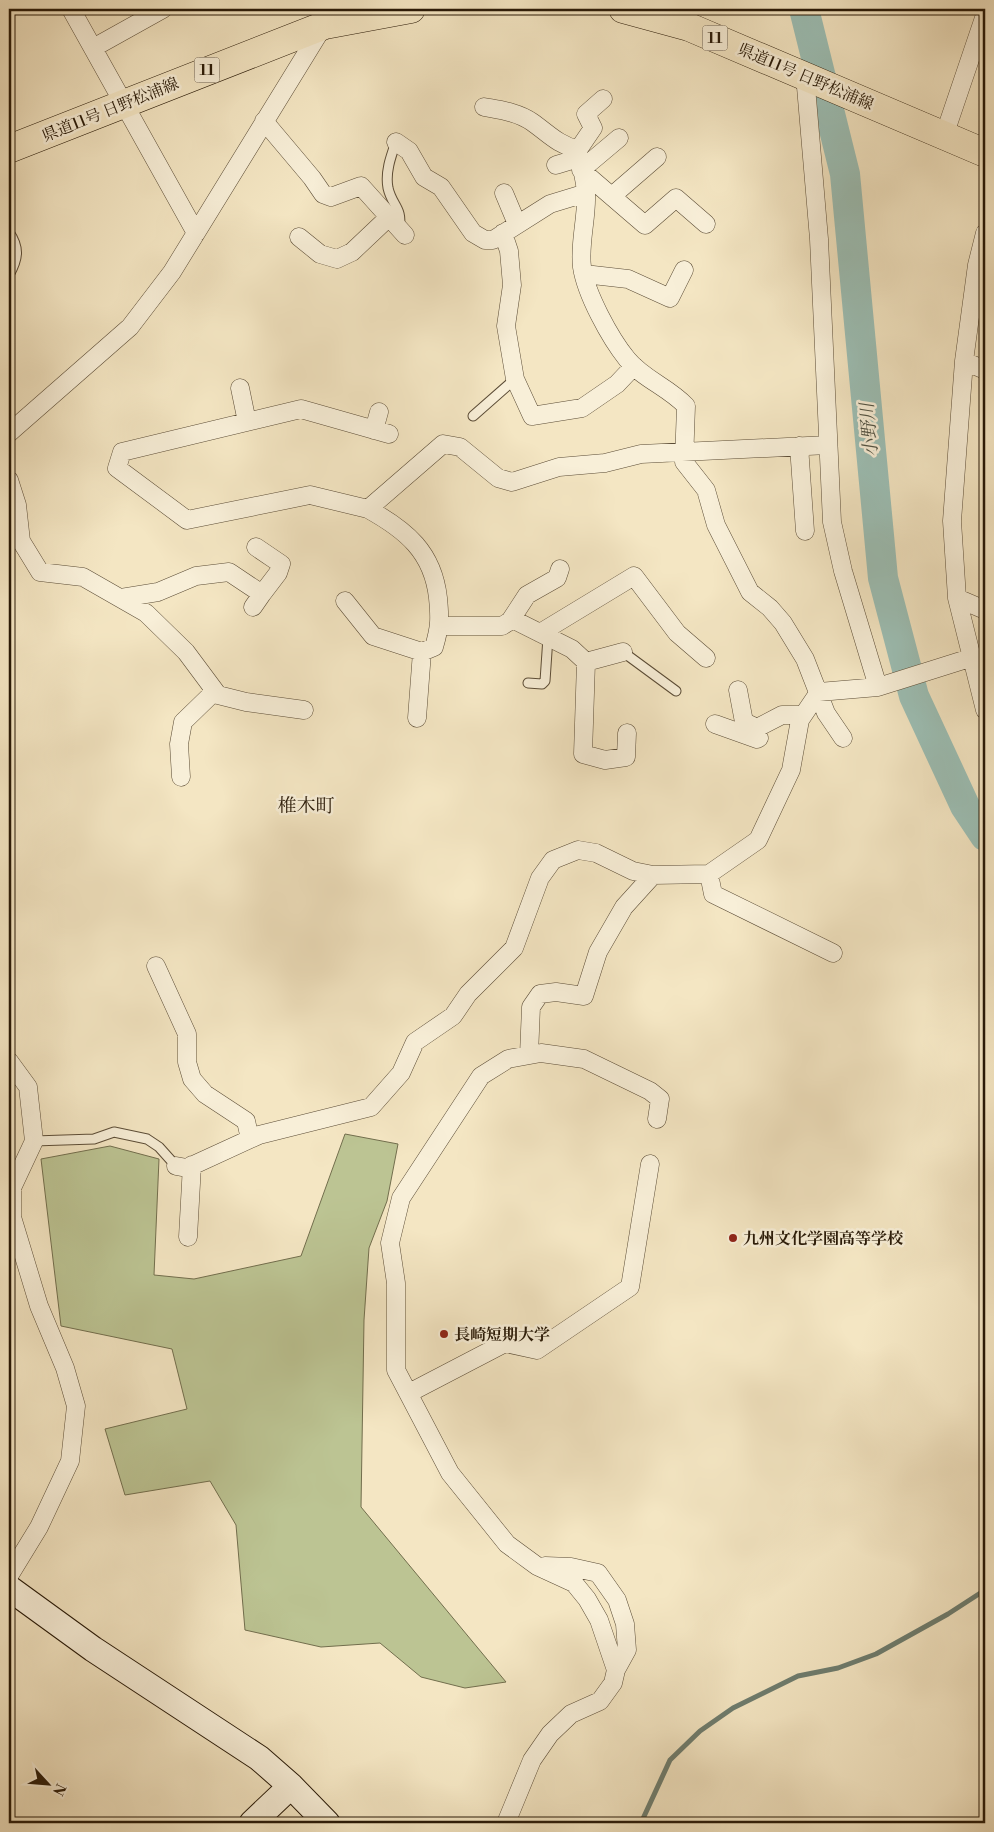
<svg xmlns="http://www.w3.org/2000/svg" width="994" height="1832" viewBox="0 0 994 1832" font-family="'Libre Bodoni','Noto Serif JP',serif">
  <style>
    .green { fill: #bcc493; stroke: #726e4d }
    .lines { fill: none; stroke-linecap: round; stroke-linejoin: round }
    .stream { stroke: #6e7d6f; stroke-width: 5 }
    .river { stroke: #9cbfb5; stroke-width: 30 }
    .lane-casing { stroke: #5b4c36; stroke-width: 11 }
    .street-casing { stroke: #5b4c36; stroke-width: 19 }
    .secondary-casing { stroke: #281907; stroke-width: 27 }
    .primary-casing { stroke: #281907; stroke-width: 29 }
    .lane { stroke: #f8efd8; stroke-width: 9 }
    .street { stroke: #f8efd8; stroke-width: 18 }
    .secondary { stroke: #f8efd8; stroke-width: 25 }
    .primary { stroke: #f4e6c3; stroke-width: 28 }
    .poi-dot { fill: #8f2418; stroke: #f8efd8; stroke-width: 2 }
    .labels { text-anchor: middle; stroke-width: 5; stroke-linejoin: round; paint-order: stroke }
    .shield { fill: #f8efd8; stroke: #665946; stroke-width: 1 }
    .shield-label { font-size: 15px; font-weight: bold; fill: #281907 }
    .street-label { font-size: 16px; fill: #281907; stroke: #f8efd8 }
    .poi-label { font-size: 16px; font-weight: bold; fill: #281907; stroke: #f8efd8; text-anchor: start }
    .water-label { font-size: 18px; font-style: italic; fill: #515344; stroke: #f8efd8 }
    .quarter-label { font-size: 19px; fill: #281907; stroke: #f8efd8 }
  </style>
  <rect width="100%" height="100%" fill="#f4e6c3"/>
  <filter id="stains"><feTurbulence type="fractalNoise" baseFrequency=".004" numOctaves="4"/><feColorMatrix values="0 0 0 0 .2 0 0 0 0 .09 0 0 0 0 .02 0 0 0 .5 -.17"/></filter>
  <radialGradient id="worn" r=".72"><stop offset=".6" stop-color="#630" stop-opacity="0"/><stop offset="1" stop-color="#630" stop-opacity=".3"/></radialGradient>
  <!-- green -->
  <path class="green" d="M345,1134L398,1144L387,1201L369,1248L364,1320L361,1507L506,1682L465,1688L421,1677L380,1643L321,1647L245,1630L236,1525L210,1481L125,1495L105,1429L187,1409L172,1349L61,1326L41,1159L110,1146L159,1159L154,1275L194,1279L301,1256Z"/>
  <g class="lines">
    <!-- stream -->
    <path class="stream" d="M641,1823L670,1760L700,1731L733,1708L798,1676L838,1668L876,1654L948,1614L985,1590"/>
    <!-- river -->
    <path class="river" d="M804,9L845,174L883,578L914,696L965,806L985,836"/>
    <!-- lane casing -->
    <g class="lane-casing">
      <path id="lane" d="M396,142C391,156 385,172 388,188C392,206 403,208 399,228
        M9,232C20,248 18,259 9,275
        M473,416L515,379
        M623,652L676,691
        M528,683L542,684L545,681L548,637
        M34,1141L94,1139L114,1132L147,1139L159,1147L176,1166"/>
    </g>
    <!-- street casing -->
    <g class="street-casing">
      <path id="street" d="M71,9L196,233
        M93,48L163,9
        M805,75L819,239L832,522L843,571L878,687
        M484,107C500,110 518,112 532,122C549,134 557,144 578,150C580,164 586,180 586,195C587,218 579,244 582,267C586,294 610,338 627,359C643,379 668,387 686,406L684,462L706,490L716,525L750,592L770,608L783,623L805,659L826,713L843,738
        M264,121L312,178L323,194L331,197L361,186L405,235
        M944,136L985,15
        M619,138L581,170L645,225L676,198L706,224
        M396,142L409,151L424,177L441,187L473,233L485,240H493L550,204L586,193
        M578,150L593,128L586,114L603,99
        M556,165L579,158
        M504,193L517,224
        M612,196L657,157
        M503,233L509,251L512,285L506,326L515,379L532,416L582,408L617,384L634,366
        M985,233L977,265L964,361L952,521L957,598L985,710
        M299,237L320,254L337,259L352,252L389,217
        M584,274L628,279L670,298L684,270
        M964,361L985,370
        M240,388L247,422
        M374,430L379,412
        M9,433L130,327L172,272L324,25
        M389,434L301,409L122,452L117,468L187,520L310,495L368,509L443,444L460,447L498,478L512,482L559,467L605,463L641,454L828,445
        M799,446L805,531
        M9,480L17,505L21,541L40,572L83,577L146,613L186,652L218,695L246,702L304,710
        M368,509C406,530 433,552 438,598C440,618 440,627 434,647L422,652L417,718
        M121,598L158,592L196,576L229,572L262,594L278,573L281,564L256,547
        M957,598L985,610
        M345,601L373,636L422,652
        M253,607L262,594
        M512,619L572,649L586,662L583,754L605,760L626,757L627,733
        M441,626H502L510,621L527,595L557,578L560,569
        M540,633L634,576L677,633L706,658
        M586,662L623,652
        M738,690L744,722L757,728L782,715H803
        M715,724L757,739L759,738
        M181,777L179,744L183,722L215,691
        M833,953L713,894L709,874L758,840L791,770L800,720L819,692L878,687L970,658
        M156,966L187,1034V1062L192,1079L205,1094L246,1121L250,1139
        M529,1055L531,1007L540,994L556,992L584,996L598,952L624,907L653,875
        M9,1061L28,1087L34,1141L12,1188V1217L39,1306L65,1368L76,1406L70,1461L39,1527L9,1576
        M176,1166L187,1168L259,1135L371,1107L401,1073L415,1042L453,1016L468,994L514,948L540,878L553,860L578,850L596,853L633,871L653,875L709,874
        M188,1237L192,1165
        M409,1393L505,1343L537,1350L630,1287L650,1164
        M616,1670L599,1620L587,1599L574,1583L537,1566L507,1544L450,1473L396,1370V1283L390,1243L401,1198L481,1076L508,1059L541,1053L584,1059L650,1091L660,1099L657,1119
        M506,1823L532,1760L550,1734L571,1714L600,1701L613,1683L616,1670L627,1650L625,1624L617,1600L598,1573L571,1567L545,1566"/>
    </g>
    <!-- secondary casing -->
    <g class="secondary-casing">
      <path id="secondary" d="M9,1588L93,1649L259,1758L291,1786L327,1823
        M252,1823L291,1786"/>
    </g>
    <!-- primary casing -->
    <g class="primary-casing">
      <path id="primary" d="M623,9L689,27L985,153
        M9,149L325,25L411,9"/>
    </g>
    <!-- lane -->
    <use href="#lane" class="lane"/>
    <!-- street -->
    <use href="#street" class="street"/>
    <!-- secondary -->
    <use href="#secondary" class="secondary"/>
    <!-- primary -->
    <use href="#primary" class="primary"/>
  </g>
  <!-- markers -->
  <g class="poi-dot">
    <circle cx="733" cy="1238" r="5"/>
    <circle cx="444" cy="1334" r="5"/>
  </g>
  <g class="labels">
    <!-- shield labels -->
    <g class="shield">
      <rect x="702.5" y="25.5" width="25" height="25" rx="4"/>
      <rect x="194.5" y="57.5" width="25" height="25" rx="4"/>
    </g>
    <g class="shield-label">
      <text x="715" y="43">11</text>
      <text x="207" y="75">11</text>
    </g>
    <!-- street labels -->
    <g class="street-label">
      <text transform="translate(806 76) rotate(23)" y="6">県道11号 日野松浦線</text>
      <text transform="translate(110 109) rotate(-22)" y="6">県道11号 日野松浦線</text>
    </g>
    <!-- poi labels -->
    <g class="poi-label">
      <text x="743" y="1244">九州文化学園高等学校</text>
      <text x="454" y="1340">長崎短期大学</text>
    </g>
    <!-- water labels -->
    <g class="water-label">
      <text transform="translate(869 430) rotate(-95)" y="6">小野川</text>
    </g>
    <!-- quarter labels -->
    <g class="quarter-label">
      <text x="306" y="812">椎木町</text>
    </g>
  </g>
  <!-- margin -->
  <rect width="994" height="1832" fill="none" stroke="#f4e6c3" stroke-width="30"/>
  <rect x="10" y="10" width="974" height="1812" fill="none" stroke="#281907" stroke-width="2.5"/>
  <rect x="15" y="15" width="964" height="1802" fill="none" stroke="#281907"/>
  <!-- north arrow -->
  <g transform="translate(48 1784) rotate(116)" stroke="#f8efd8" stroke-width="4" paint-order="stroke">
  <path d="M0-4L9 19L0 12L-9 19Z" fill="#281907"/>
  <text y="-8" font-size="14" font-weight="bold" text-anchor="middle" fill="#281907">N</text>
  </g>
  <rect width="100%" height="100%" filter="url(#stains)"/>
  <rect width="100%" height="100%" fill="url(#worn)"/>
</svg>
